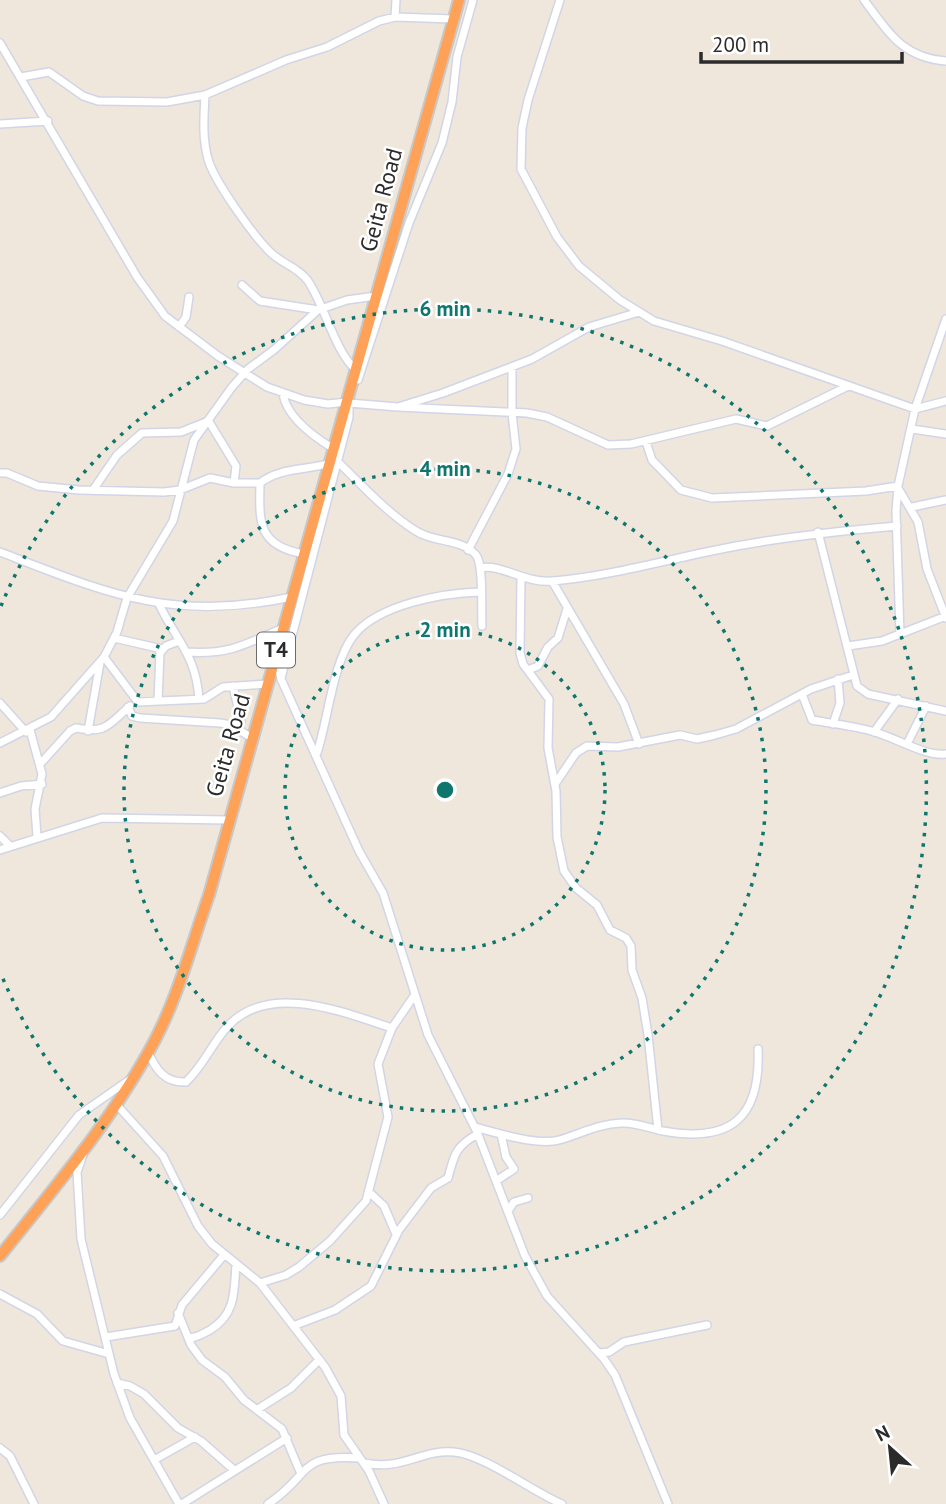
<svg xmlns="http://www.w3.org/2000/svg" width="946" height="1504" viewBox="0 0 946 1504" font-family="'PT Sans',sans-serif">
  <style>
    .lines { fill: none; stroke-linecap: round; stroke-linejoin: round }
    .minor-casing { stroke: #d1d5e6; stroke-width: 10 }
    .highway-casing { stroke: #c8c8c8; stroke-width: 14 }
    .minor { stroke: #fff; stroke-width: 7 }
    .highway { stroke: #ffa157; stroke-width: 10 }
    .ring { fill: none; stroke: #0f766e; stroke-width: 3.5; stroke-dasharray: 3.5 7 }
    .labels { text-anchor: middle; stroke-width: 5; stroke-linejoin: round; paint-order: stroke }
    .shield { fill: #fff; stroke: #6b6b6b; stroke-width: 2 }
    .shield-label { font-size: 21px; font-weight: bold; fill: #2b2b2b }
    .street-label { font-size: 23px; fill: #2b2b2b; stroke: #fff }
    .centre { fill: #0f766e; stroke: #fff; stroke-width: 3.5 }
    .ring-label { font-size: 21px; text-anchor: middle; font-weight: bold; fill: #0f766e; stroke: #fff; stroke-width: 5; stroke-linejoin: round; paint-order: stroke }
  </style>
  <rect width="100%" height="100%" fill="#efe7dc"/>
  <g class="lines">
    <!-- minor casing -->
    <g class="minor-casing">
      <path id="minor" d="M560,0L528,100L522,128L521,169L557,237L579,266L620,300L654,321L722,341L915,409L946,401
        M864,0C889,33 903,58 946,61
        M395,17L396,0
        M0,43L137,277L165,316L218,356L267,387L304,400L328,404L347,402
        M21,77L49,72L83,96L98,101L167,102L205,95L286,60L327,47L379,21L395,17L453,19
        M205,95C204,117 202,137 208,159C214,181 253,235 270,252C282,264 298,267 308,281C326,308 334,350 356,370
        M0,124L48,121
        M242,285L260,301L318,310
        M179,327L186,317L189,297
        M358,380L409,223L442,143L452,102L457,57L473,0
        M283,394C287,418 314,437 334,449
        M349,403L398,407L443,393L532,359L589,327L639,312
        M398,407L527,413L547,417L608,445L631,444L736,419L767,426L846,387
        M208,420L236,466L234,483
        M912,429L946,434
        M646,442L652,460L681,490L712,498L866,491L898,486
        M338,462C362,485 387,513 416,531C434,543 461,538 476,555C484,565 481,611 482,626
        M0,473H7L38,486L79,490L164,492L180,490L210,478L234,483H260
        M898,488L918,522L927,569L946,618
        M93,490L117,455L142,433L181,432L206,422
        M912,507L946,500
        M818,532L857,686L868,694L946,711
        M468,550L508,474L516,449L512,413V367
        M0,552C109,594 172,622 292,597
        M304,554C258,546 259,523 260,483C281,467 305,471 330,463
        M480,568C501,563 525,584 553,581C610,576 665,560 721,549C780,537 838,531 897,526
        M521,578L520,653L523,664L549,699L548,748L556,791L557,837L564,871L576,888L597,905L610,930L626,938L631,946L632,970L642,998L648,1035L658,1130
        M552,581L624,704L639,744
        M159,604C177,642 196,655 199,699
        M900,634L896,511L898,486L915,409L946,319
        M114,638L162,649
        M848,646L882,641L946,616
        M187,652C229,655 246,644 283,628
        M104,657L138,702L204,699L223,687L267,684
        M276,658L281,679L359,851L383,893L428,1035L477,1132L525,1256L547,1296L604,1359L615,1375L668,1504
        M528,670L538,666L548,647L558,638L567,609
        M281,678L349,417V404
        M233,686L241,721L234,727
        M802,694L812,720C834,724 857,726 878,733C897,739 928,757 946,754
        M158,700L160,653L166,646L179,641
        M0,703L26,732
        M128,707L132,716L140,718L220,723L231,725L252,738
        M833,724L840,703L838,679
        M30,730L42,774L35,809L37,837
        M88,731L100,663
        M874,732L898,699
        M908,742L926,706
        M0,743L51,717L104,657L117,632L127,598L173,521L194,440L232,387L248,369L275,349L318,310L347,300L376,296
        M317,753C328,720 333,661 354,635C379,604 444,593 480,592
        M40,764L70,731L76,728C106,734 108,725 130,706
        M555,784L576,753L587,746L618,747L680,735L697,739L715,735L736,729L811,689L853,675
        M0,793L21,786L42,784
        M0,836L10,846
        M0,850L102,818L228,820
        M148,1052C156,1070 165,1083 186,1082C204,1065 212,1043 228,1026C270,981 345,1013 392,1028
        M116,1104L163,1156L198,1226L212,1244L260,1283L325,1367L341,1396L344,1435L369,1471L384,1504
        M475,1127C496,1133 540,1146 559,1140C580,1134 598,1124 621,1123C635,1122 649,1128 663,1131C730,1143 761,1119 758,1049
        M83,1155L77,1172L81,1239L114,1374L130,1418L179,1504
        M496,1181L514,1169L506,1157L501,1134
        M369,1192L384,1206L396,1234
        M508,1211L514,1202L528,1198
        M0,1215L79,1115L129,1080
        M260,1283L286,1275L299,1267L330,1241L366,1201L388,1117L378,1064L392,1028L414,996
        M0,1294L37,1314L63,1341L109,1354
        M178,1313L191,1345L202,1360L225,1377L244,1400L282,1429L301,1474
        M293,1326L335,1310L371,1286L399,1230L431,1188L448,1178C454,1156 455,1146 478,1134
        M106,1337L175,1326L182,1305L224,1255
        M189,1338C197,1338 202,1334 210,1330C236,1314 234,1292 236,1264
        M599,1353L609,1352L624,1342L707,1325
        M117,1383L130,1386L144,1394L178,1428L201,1441L234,1470
        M258,1409L291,1388L319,1360
        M0,1448L10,1456L34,1504
        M154,1460L195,1437
        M364,1463C402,1471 422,1449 454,1452C485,1455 531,1491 562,1504
        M182,1504L287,1438
        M268,1504C312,1475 296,1454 359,1458"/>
    </g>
    <!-- highway casing -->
    <g class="highway-casing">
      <path id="highway" d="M0,1256C55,1187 114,1118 155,1040C179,994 192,943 209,895L459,0"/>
    </g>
    <!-- minor -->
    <use href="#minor" class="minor"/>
    <!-- highway -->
    <use href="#highway" class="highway"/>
  </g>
  <!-- distance rings -->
  <g class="ring">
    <circle cx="445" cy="790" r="160"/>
    <circle cx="445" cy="790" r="321"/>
    <path d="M1 606A481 481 0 1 1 1 974"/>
  </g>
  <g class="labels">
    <!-- shield labels -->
    <rect class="shield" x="257" y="632.5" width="38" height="35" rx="5"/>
    <g class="shield-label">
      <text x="276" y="657">T4</text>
    </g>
    <!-- street labels -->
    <g class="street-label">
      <text transform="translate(381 200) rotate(-75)" y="8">Geita Road</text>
      <text transform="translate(228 745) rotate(-74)" y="8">Geita Road</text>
    </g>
  </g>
  <circle cx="445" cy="790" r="10" class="centre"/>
  <g class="ring-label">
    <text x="445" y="316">6 min</text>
    <text x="445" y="476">4 min</text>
    <text x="445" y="637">2 min</text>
  </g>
  <!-- north arrow -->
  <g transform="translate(890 1448) rotate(333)" stroke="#ffffff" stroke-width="5" paint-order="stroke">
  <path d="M0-5L12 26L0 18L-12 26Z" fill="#2b2b2b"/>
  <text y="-10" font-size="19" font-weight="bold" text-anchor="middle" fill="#2b2b2b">N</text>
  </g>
  <!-- scale -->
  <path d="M701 52v10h201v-10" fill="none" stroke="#2b2b2b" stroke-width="3.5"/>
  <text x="712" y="52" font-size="21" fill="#2b2b2b" stroke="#ffffff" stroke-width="5" paint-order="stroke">200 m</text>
</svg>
